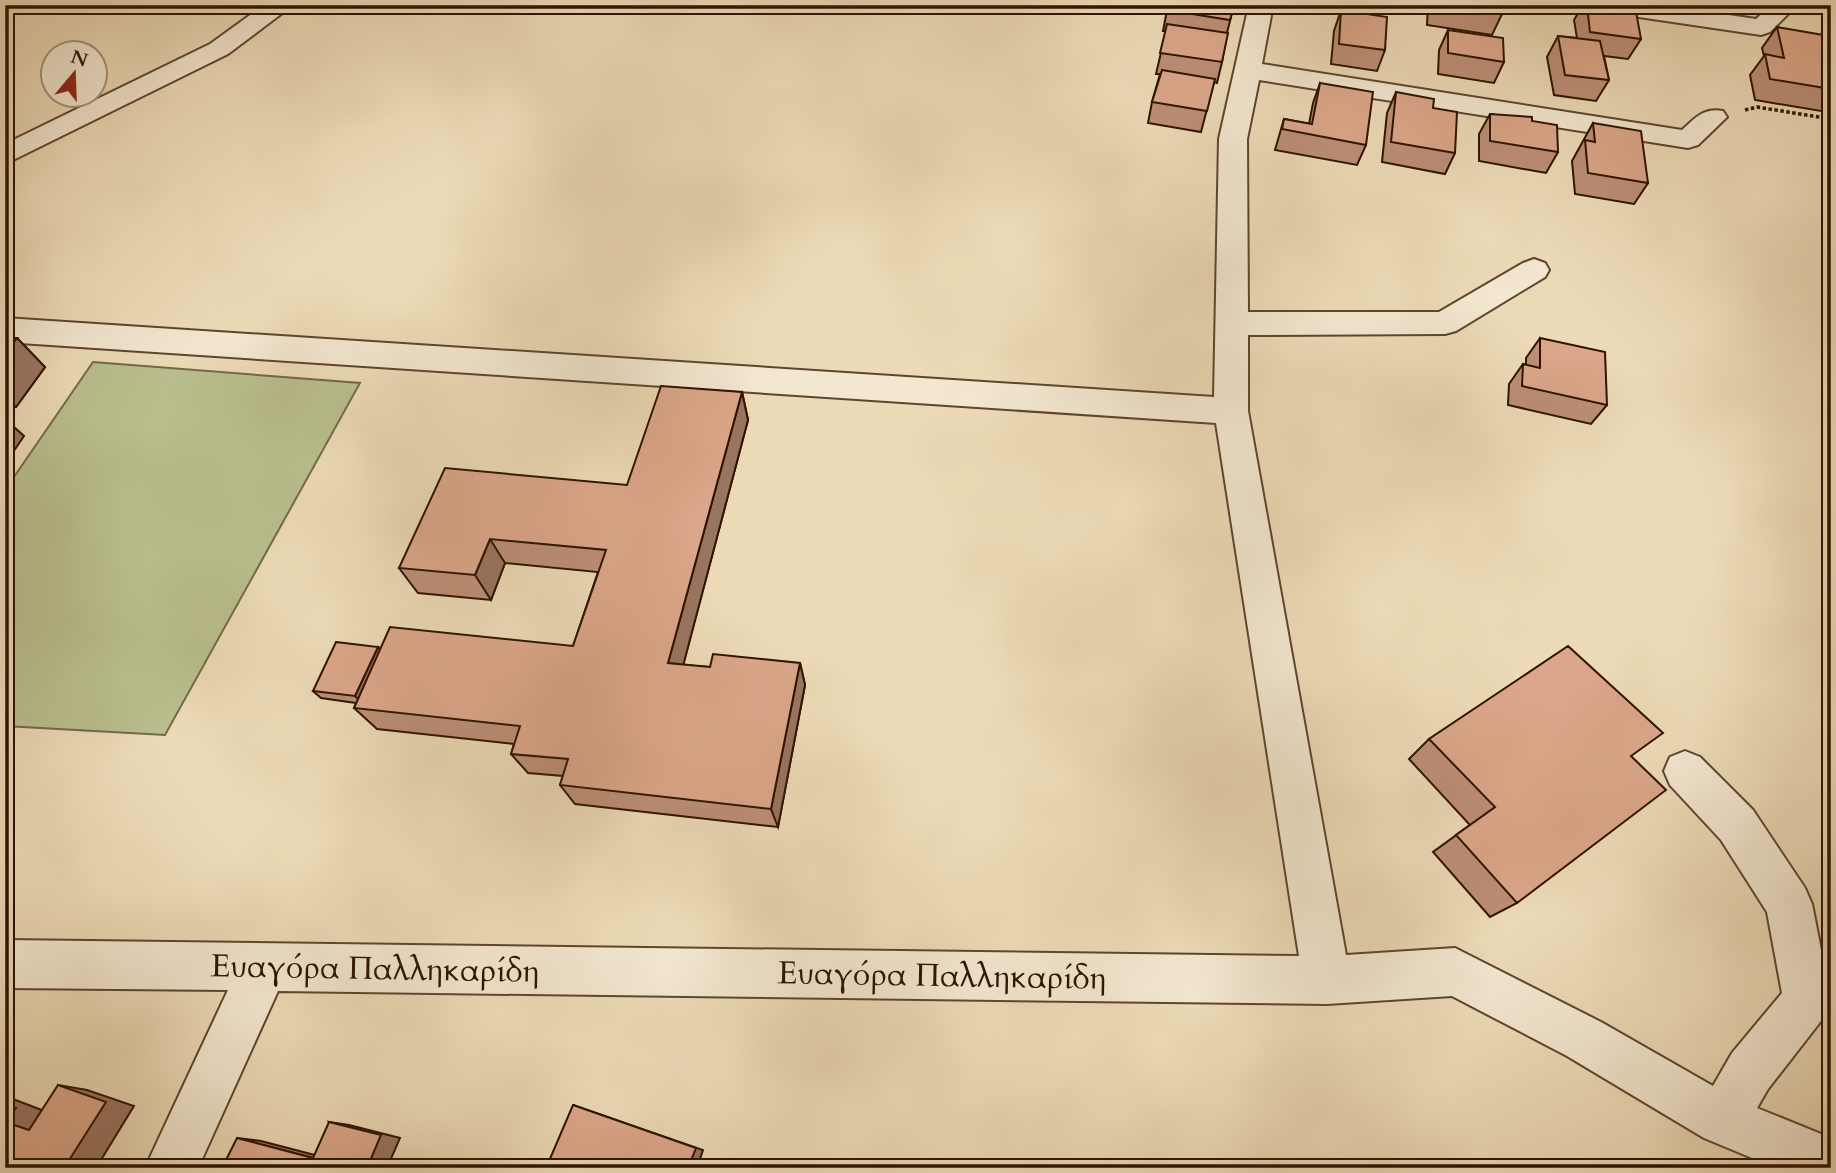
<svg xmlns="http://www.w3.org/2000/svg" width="1836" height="1173" viewBox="0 0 1836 1173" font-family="Cardo,serif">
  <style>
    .green { fill: #b9bf8d; stroke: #746948; stroke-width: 2 }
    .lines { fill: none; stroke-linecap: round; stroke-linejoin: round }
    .minor-casing { stroke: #5e452f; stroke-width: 4 }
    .path { stroke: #2e1302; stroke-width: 3.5; stroke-dasharray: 3.5 2.5; stroke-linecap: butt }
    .minor { fill: #f3e7d0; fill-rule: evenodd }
    .wall { fill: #bc8f76; stroke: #2e1302; stroke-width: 2 }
    .shaded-wall { fill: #997460; stroke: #2e1302; stroke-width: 2 }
    .building { fill: #dba689; stroke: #2e1302; stroke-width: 2 }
    .labels { text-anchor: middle; stroke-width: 5; stroke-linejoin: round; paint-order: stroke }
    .near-street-label { font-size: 32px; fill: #2e1302; stroke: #f3e7d0 }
  </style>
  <rect width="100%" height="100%" fill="#ecdab6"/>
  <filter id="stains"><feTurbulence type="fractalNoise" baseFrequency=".00286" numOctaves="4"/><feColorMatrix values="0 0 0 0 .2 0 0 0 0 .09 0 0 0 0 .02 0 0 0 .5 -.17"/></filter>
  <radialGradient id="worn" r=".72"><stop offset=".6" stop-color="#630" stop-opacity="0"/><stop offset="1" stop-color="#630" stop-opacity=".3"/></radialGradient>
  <!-- green -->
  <path class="green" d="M93,362L360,383L165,735L5,726V490Z"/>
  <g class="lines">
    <!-- minor casing -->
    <g class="minor-casing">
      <path id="minor" d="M264,5H293L228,54L5,164V144L210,44Z
        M1249,5H1273L1262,64L1682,130C1695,118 1704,107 1723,111L1727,117L1698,145L1688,148L1259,80L1247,139L1248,312H1439L1523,263L1534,259L1545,263L1549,270L1545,277L1456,331L1445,334L1248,335V411L1346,955L1455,948L1601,1022L1713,1086L1732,1053L1782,993L1767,912L1721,840L1670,785L1664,771L1670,757L1685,751L1700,757L1753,810L1805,888L1812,904L1831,1001L1824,1017L1768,1089L1757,1108L1831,1138V1168H1776L1704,1138L1567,1056L1452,996L1327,1004L278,991L198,1168H145L228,990L5,988V940L1299,956L1216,423L5,342V318L1214,397L1219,139Z
        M1593,5H1660L1756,19C1766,10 1772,4 1786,8L1789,13L1770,32L1761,35L1605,12L1596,10Z"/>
    </g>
    <!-- path -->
    <path class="path" d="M1745,110L1757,107L1831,119"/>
    <!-- minor -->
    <use href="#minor" class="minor"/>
  </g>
  <!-- wall -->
  <path class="wall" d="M1234,5L1227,33L1222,62L1217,83L1214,82L1201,132L1148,123L1152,102L1160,74H1156L1166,31H1163L1167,10Z
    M1305,5H1379L1375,15L1385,50L1377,71L1331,64L1334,31L1340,13L1304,7Z
    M1428,5H1502V14L1492,35L1427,25Z
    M1583,5H1629L1641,39L1628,59L1604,56L1609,80L1596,101L1554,95L1547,57L1558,36L1577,38L1574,20Z
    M1777,27L1831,41V108L1827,112L1755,100L1750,75L1764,56L1762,48Z
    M1448,30L1504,62L1494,83L1438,74L1439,50Z
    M1320,83L1366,145L1357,165L1275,150L1284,119L1309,124L1313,103Z
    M1396,92L1433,108L1455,153L1445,174L1382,162L1387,113Z
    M1490,114L1532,121L1558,152L1546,173L1479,161V134Z
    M1593,123L1648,183L1634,204L1575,194L1572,161Z
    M5,338H17L45,367L16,407H5Z
    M1540,338L1607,405L1591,424L1508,405L1509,384L1523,364L1526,365V358Z
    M742,392L748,420L683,665L710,667L800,663L805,685L778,827L575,804L560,785L563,776L528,773L511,754L514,744L377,729L354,708L356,703L321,698L313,691L378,647L380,649L573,646L598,572L505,563L491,600L418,593L399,568L627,485Z
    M1429,739L1631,756L1517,903L1490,917L1433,852L1470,825L1409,759Z"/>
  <!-- shaded-wall -->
  <path class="shaded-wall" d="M17,338L45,367L16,407L5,397V340Z
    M742,392L748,420L678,685L668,663Z
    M5,419L24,436L5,464Z
    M490,539L505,563L491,600L475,575Z
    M378,647L386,655L363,704L355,696Z
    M800,663L805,685L778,827L771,809Z
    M58,1085L87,1090L134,1106L96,1168H64Z
    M5,1096L47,1112L5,1168Z
    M573,1105L703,1150L697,1168H688Z
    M329,1122L349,1125L400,1138L387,1168H367Z
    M237,1138L261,1141L334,1160L313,1158Z"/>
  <!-- building -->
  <path class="building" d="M1168,5H1234L1230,20L1167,10Z
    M1441,5H1502V14Z
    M1587,5L1635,6L1641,39L1590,32Z
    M1341,10L1387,17L1385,50L1339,44Z
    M1167,24L1228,33L1222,62L1160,53Z
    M1777,27L1829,36L1831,41V89L1770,79L1765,54L1784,58Z
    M1448,30L1503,38L1504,62L1448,53Z
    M1558,36L1600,41L1609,80L1565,75Z
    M1162,70L1215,79L1207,111L1152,102Z
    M1320,83L1373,92L1366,145L1282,129L1284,119L1312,124Z
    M1396,92L1434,99L1433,108L1457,112L1455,153L1391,142Z
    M1490,114L1532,117V121L1557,125L1558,152L1490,141Z
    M1593,123L1641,131L1648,183L1588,173L1585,140L1595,142Z
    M5,338H17L5,354Z
    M1540,338L1605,352L1607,405L1522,386L1523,364L1540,368Z
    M661,386L742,392L668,663L710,667L713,654L800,663L771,809L560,785L568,759L511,754L520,726L354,708L390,627L573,646L606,550L490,539L475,575L399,568L445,468L627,485Z
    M336,642L378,647L355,696L313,691Z
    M1568,646L1663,733L1631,756L1666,790L1517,903L1456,835L1495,807L1429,739Z
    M58,1085L106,1102L64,1168H5V1133L11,1124L29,1130Z
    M5,1104L16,1108L5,1124Z
    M573,1105L696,1148L688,1168H546Z
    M329,1122L381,1135L367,1168H222L237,1138L313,1158Z"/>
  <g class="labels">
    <!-- near-street labels -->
    <g class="near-street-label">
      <text transform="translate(375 968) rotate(1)" y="11">Ευαγόρα Παλληκαρίδη</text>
      <text transform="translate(942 975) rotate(1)" y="11">Ευαγόρα Παλληκαρίδη</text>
    </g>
  </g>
  <!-- margin -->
  <rect width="1836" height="1173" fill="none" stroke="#ecdab6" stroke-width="28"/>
  <rect x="7" y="7" width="1822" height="1159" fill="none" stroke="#2e1302" stroke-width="3.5"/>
  <rect x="14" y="14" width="1808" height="1145" fill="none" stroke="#2e1302" stroke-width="2"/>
  <!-- north arrow -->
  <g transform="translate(74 74) rotate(19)"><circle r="33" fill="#f3e7d0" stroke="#a4927e" stroke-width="2"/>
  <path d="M0-5L12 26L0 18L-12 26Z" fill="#8f2418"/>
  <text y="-10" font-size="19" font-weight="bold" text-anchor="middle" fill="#2e1302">N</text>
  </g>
  <rect width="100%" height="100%" filter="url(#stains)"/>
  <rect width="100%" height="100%" fill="url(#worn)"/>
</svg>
